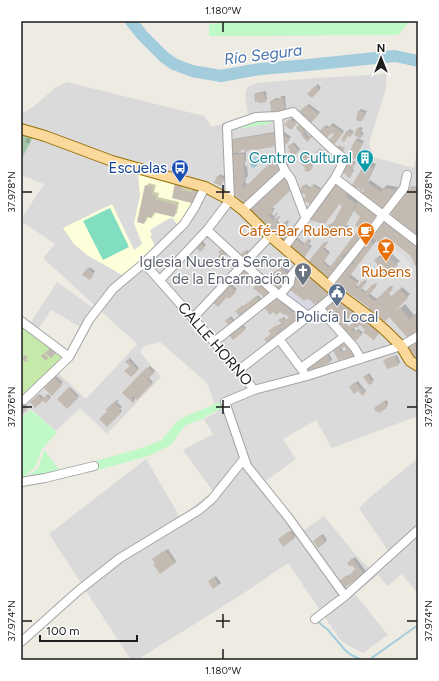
<svg xmlns="http://www.w3.org/2000/svg" width="439" height="681" viewBox="0 0 439 681" font-family="Figtree,sans-serif">
  <style>
    .residential { fill: #dbdada }
    .education { fill: #fdffdb }
    .grass { fill: #c4e9a8 }
    .cemetery { fill: url(#cemetery-stones) }
    .park { fill: #bff9c7 }
    .pitch { fill: #81dec0 }
    .parking { fill: #e1e1e1 }
    .plaza { fill: #d8d7e4 }
    .water { fill: url(#water-ripples) }
    .shadow { fill: #0003; fill-rule: evenodd }
    .lines { fill: none; stroke-linecap: round; stroke-linejoin: round }
    .stream { stroke: #a3ccdc; stroke-width: 2 }
    .river { stroke: #a3ccdc; stroke-width: 12 }
    .building { fill: #c3bab2; fill-rule: evenodd }
    .minor-casing { stroke: #a4a4a4; stroke-width: 10 }
    .major-casing { stroke: #966e00; stroke-width: 12 }
    .minor { stroke: #fff; stroke-width: 8 }
    .major { stroke: #fbd89b; stroke-width: 10 }
    .ticks { fill: none; stroke: #1d1d1d; stroke-width: 1.5 }
    .labels { text-anchor: middle; stroke-width: 3; stroke-linejoin: round; paint-order: stroke }
    .culture-label { font-size: 15px; fill: #0d838f; stroke: #fff; text-anchor: end }
    .transit-label { font-size: 15px; fill: #164399; stroke: #fff; text-anchor: end }
    .food-label { font-size: 15px; fill: #c56008; stroke: #fff; text-anchor: end }
    .worship-label { font-size: 15px; fill: #5b616d; stroke: #fff; text-anchor: end }
    .service-label { font-size: 15px; fill: #4e5e75; stroke: #fff }
    .street-label { font-size: 15px; fill: #1d1d1d; stroke: #fff }
    .water-label { font-size: 16px; font-style: italic; fill: #4a75ac; stroke: #fff }
    .neatline { fill: none; stroke: #1d1d1d; stroke-width: 1.5 }
    .ticks-label { font-size: 10px; text-anchor: middle; fill: #1d1d1d }
  </style>
  <defs>
    <pattern id="cemetery-stones" width="16" height="16" patternUnits="userSpaceOnUse"><rect width="16" height="16" fill="#a4c7ac"/><path d="M2 7V4a2 2 0 0 1 4 0v3zM10 15v-3a2 2 0 0 1 4 0v3z" fill="#8daa94"/></pattern>
    <pattern id="water-ripples" width="26" height="14" patternUnits="userSpaceOnUse"><rect width="26" height="14" fill="#a3ccdc"/><path d="M2 4q2-2 4 0t4 0M15 11q2-2 4 0t4 0" fill="none" stroke="#8cafbc"/></pattern>
  </defs>
  <rect width="100%" height="100%" fill="#eeebe3"/>
  <!-- residential -->
  <path class="residential" d="M386,74V88L369,143L373,157L414,168L418,143V416L332,448L316,420L283,439L296,459L264,482L303,531L324,516L356,555L370,569L388,551L359,508L368,499L418,458V594L402,574L387,586L378,575L355,594L388,635L363,653L341,641L288,563L241,595L137,660H131L49,534L146,459L180,517L213,491L183,450L213,434L204,419L218,412L207,383L160,342L144,346L140,352L161,377L107,434L80,408L56,431L31,409L21,417V315L31,322L57,282L96,310L84,329L51,310L36,332L56,371L86,399L137,344L43,258L55,244L21,221V219L44,184L21,175V114L34,106L55,88L67,82L204,116L212,127L248,116L245,96L247,87L257,83L316,78Z"/>
  <!-- education -->
  <path class="education" d="M138,174L175,183L199,189L195,204L179,228L173,218L168,219L150,230L152,235L150,236L156,248L124,276L87,255L74,244L63,228L112,204L134,250L142,244L134,223L140,196Z"/>
  <!-- grass -->
  <path class="grass" d="M23,325L66,357L22,398L21,397V327Z"/>
  <!-- cemetery -->
  <path class="cemetery" d="M21,129L35,133L21,160Z"/>
  <!-- park -->
  <path class="park" d="M248,21H397L409,22L398,35L209,36V24Z
    M269,118L271,121V123L268,124L232,130C237,119 258,120 269,118Z
    M220,402L223,408L206,416L205,418L186,425L180,432L171,445L148,456L91,472L28,485C27,475 30,474 38,469L44,450L60,471L142,448L162,440L176,422L184,417Z
    M31,410L57,432L42,449L35,467L28,473L25,479L21,480V417Z"/>
  <!-- pitch -->
  <path class="pitch" d="M110,208L129,247L103,260L83,221Z"/>
  <!-- parking -->
  <path class="parking" d="M389,245L405,257L415,271L405,276L398,265L386,254Z"/>
  <!-- plaza -->
  <path class="plaza" d="M285,254L300,267L289,276L277,265L285,256Z
    M288,288L304,301L307,299L308,300L309,299L316,306L300,318L277,296Z"/>
  <!-- water -->
  <path class="water" d="M264,155L265,158L254,168L251,167L250,158Z"/>
  <!-- shadow -->
  <path class="shadow" d="M318,84L321,88L312,97L309,94Z
    M266,91L267,99L265,101L255,94L257,93Z
    M282,96H285L286,109L284,111L271,101L276,98H280Z
    M309,104L320,112L311,122L305,107Z
    M361,109L367,111L364,117L361,120L357,119L359,111Z
    M292,118L296,120L293,127L290,120Z
    M333,123L344,131L337,141L335,134L332,131L320,132L326,125L329,127Z
    M360,127L363,128L361,131L364,133L361,136L358,129Z
    M297,128L304,130L310,137L307,141L303,134Z
    M350,129L354,132L352,134L348,131Z
    M283,131L291,137L284,145L281,132Z
    M274,132L277,144L273,146L242,149L238,153L246,152V161L245,162V166H247L248,176L245,179L246,180L245,182L248,185L275,159L283,167L245,204L231,155L235,152L231,141L233,139Z
    M358,138L364,141L356,157L354,159L348,156L356,140Z
    M294,142L300,149L294,155L289,147Z
    M306,154L313,160L311,161L314,164L309,170L301,160Z
    M351,160L356,162L352,168L354,170L350,177L349,162Z
    M369,161L376,164L367,183L370,180L383,189L387,185L398,187L386,203L366,186L361,191L364,166Z
    M220,174L226,177L221,185L215,182Z
    M287,174L272,207L275,209L271,213L274,216L278,212V213L274,218L275,219L279,216L280,217L277,220L282,225L288,220L289,222L286,225L292,230L285,242L252,209Z
    M341,181L352,188L349,194L359,202L362,199L379,212L333,275L310,261L327,241L328,242L324,247L330,252L324,261L331,267L360,229L362,217L354,210L346,225L349,226L347,230L330,225L332,223H334L343,206L340,203L329,218L336,185Z
    M184,182L183,187L193,190L202,186L198,200L173,197Z
    M149,183L156,185L154,192L159,193L158,197L179,202L177,213L174,216L155,212V214L152,217L148,216L147,220L144,223L146,186Z
    M417,183H418V234L407,192L412,186L417,187Z
    M306,184L311,188L314,184L321,188L311,201L307,195L304,186Z
    M388,217H391L418,238V268L411,255L386,235L379,242L377,240L350,274L359,281L356,285L359,287L365,280L367,281L361,288L367,292L376,283L377,284L369,293L377,299L391,286L393,287L388,293L392,297L402,287L410,294L385,321L377,313L391,299L389,298L374,312L370,308L371,307L369,305L368,306L336,283L369,240Z
    M297,237L305,244L309,239L311,241L309,244L312,246L305,255L295,239Z
    M202,240L206,245L200,251L195,246Z
    M247,250L251,253L240,257Z
    M389,251L400,261L385,274L375,260L378,257Z
    M255,256L262,263L254,270L248,264Z
    M283,265L292,273L291,278L267,279Z
    M90,267L95,271L91,277L88,269Z
    M230,283L237,289L229,297L227,295L218,306Z
    M279,294L288,303L285,306L289,305L295,311L294,312L299,317L298,320L268,343L272,334L271,330L282,323L280,320L284,317L286,319L287,318L286,320L288,321L295,314L294,312L289,316L280,310L273,311L270,314Z
    M258,295L263,300L238,309L250,302Z
    M405,304L414,315L418,313V330L391,317Z
    M323,309L353,321L357,324L361,319L363,321L366,317L381,330H366L360,324L355,326L353,327L356,331L359,329L363,333L353,342ZM349,320L354,323L349,328L344,323Z
    M231,316L236,322L231,326L228,319Z
    M242,323L246,328L233,338Z
    M346,340L356,353L338,359L334,349ZM346,346L347,350L343,351L341,347Z
    M328,352L332,359L331,361L315,368Z
    M397,355L400,362L399,364L385,361L386,359Z
    M130,358L139,368L131,376L132,366L126,362Z
    M150,366L155,371L148,377L153,382L139,397L136,398L133,402L124,393Z
    M369,373L374,380L369,384L366,375Z
    M56,376L63,382L52,394L45,388Z
    M358,381L366,391L365,393L352,385Z
    M70,387L79,396L67,408L58,399Z
    M40,394L44,398L48,394L51,397L46,402L43,399L31,402Z
    M117,400L119,401L117,402L122,407L120,409L122,411L107,426L108,411L107,410Z
    M386,400L388,402V405L386,407L377,406Z
    M24,402L28,407L21,414V404Z
    M292,530L296,536L294,537L281,538Z
    M323,534L327,540L325,542L314,541Z
    M168,549L176,561L175,563H156L155,558Z
    M355,557L366,571L345,587L342,579L348,575L349,576L356,569L350,561Z
    M216,576L221,583L213,588L209,581Z"/>
  <g class="lines">
    <!-- stream -->
    <path class="stream" d="M316,620L328,630L345,650L351,655L362,660
      M369,660L418,625"/>
    <!-- river -->
    <path class="river" d="M131,21L142,35L164,57L174,64L192,71L221,76L260,69L308,65L395,56L418,61"/>
  </g>
  <!-- building -->
  <path class="building" d="M315,86L320,90L312,98L307,94Z
    M264,93L266,102L259,103V102H255L254,94Z
    M279,98H283L285,112H271L270,101H273V100H278Z
    M306,105L319,114L311,123L299,112Z
    M358,111L365,113L363,120H362L361,122L356,120Z
    M289,119L293,122L296,119L299,121L291,130L284,125Z
    M301,122L308,128L303,133L305,135L307,138L312,134L313,136L307,142L301,135L302,134L296,128Z
    M331,125L343,133L335,144L332,142L330,145L327,143L334,134L332,133L326,138L319,132L324,126L327,128Z
    M357,128L362,130L360,133L363,135L361,138L360,137L359,138L354,135Z
    M347,130L353,134L350,137L348,136L344,142L341,140Z
    M281,132L290,140L284,147L282,144Z
    M276,133L278,145L273,146V147L254,150V149L249,150V151L244,152V149L240,150L241,152L231,153L230,140Z
    M355,140L363,143L354,160L347,157Z
    M292,143L299,151L294,156L288,151L290,150L287,147Z
    M339,145L345,148L342,153L336,150Z
    M320,148L324,152L319,156L316,152Z
    M244,154L245,164H243L245,180L243,182L244,184L242,186L244,188L273,160L282,169L245,205L233,193L230,155Z
    M304,155L312,162L310,164L313,167L309,172L308,171L307,172L304,170L306,169L300,163L301,161L300,160Z
    M348,161L355,164L351,170L353,172L350,178L346,176V174L343,173Z
    M364,165L373,168L367,182L381,192L383,188L396,190L384,208H381L362,193L366,184L361,192L360,191V189L358,188L357,189L352,185Z
    M285,175L293,188L271,209L274,212L270,215L267,213L273,220L277,217L279,219L276,222L280,226L286,221L288,225L285,228L290,231L292,229L295,232L285,243L252,213L253,212L250,209L257,203L260,206L257,202Z
    M217,176L224,179L221,186L214,183Z
    M175,183L182,185L181,190L191,193L193,188L199,189L195,204L172,198Z
    M417,183H418V236L392,216L390,211L406,191L408,192L410,187L416,188Z
    M335,184L338,185L348,193L346,197L356,204L345,227H349L345,233L339,229L331,237L323,232L329,224L332,225L342,206L339,204L325,224L309,220Z
    M145,185L153,187L152,195L156,196V200L177,205L174,217L153,212L152,218L146,217L144,224L137,222Z
    M303,185L309,189L312,185L320,190L310,204L303,200L306,195L299,192Z
    M358,201L376,213V216L347,256L344,253L342,256L346,259L330,279L308,262L324,242L327,244L323,249L329,254L323,263L329,268L359,229L355,225L360,217L354,211Z
    M383,221H387L418,245V271L410,255L385,236L379,243L371,237Z
    M295,238L303,245L307,240L310,243L308,246L310,249L304,258L288,246Z
    M368,240L374,244L349,277L358,283L355,287L357,288L362,281L366,283L360,290L364,293L373,284L376,287L368,296L375,301L390,286L393,289L388,294L391,297L399,289L408,298L393,313L400,307L409,319L418,314V331L407,337L389,317L385,322L376,313H374L368,308L369,307H368L347,292L343,290L344,289L334,283L350,262L354,265V264L355,263L352,260Z
    M199,241L205,248L200,252L194,246Z
    M223,247L229,252L221,260L218,257L220,254L218,252Z
    M244,251L250,255L244,262L238,257Z
    M386,254L398,265L385,275L374,260Z
    M253,257L261,265L254,271L246,264Z
    M235,259L241,264L235,271L230,266Z
    M244,267L250,272L240,280L242,281L239,284L240,285L238,287L231,281Z
    M280,267L290,276L280,293L266,279L273,272H275Z
    M87,268L94,274L90,280L82,275Z
    M300,268L331,295L316,306L309,299L308,300L307,299L304,301L288,288L291,281Z
    M260,281L272,292L266,299L253,288Z
    M228,284L236,292L229,299L227,297L218,307L211,301Z
    M256,296L262,302L241,318L235,311L243,305L244,306Z
    M275,296L299,318L282,333L277,328L281,334L268,344L264,339L271,334L268,331L275,326L278,325L280,326L282,324L278,320L281,318L284,320L285,319L286,320L289,317L285,314L284,315L280,312L276,315L273,312L270,315L263,306Z
    M336,296L344,301L343,303L359,315L352,323L349,321L346,323L349,327L352,323L356,327L351,329L354,332L356,330L362,335L353,343L322,309Z
    M229,317L235,324L231,327L225,321Z
    M364,319L380,332L374,340L363,332L365,330L360,325L357,328L355,326L359,320L361,322Z
    M240,324L245,330L233,340L228,334Z
    M418,340V361L414,358L407,346Z
    M344,341L355,356L338,360L332,348ZM345,347L347,351L341,352L339,349Z
    M50,348L53,351L54,350L56,353L51,358L45,353Z
    M44,353L48,358L46,361L41,356Z
    M326,353L331,362L316,369L306,372L303,368Z
    M25,355L28,357L26,359L28,360L26,362L22,359Z
    M395,356L399,365L387,369L383,360Z
    M128,359L138,370L131,377L124,371L130,366L125,362Z
    M147,367L154,373L148,379L143,375L152,384L137,400L133,396L131,398L135,401L133,403L122,393Z
    M367,374L373,383L369,385L363,377Z
    M54,377L62,385L52,396L44,388Z
    M355,382L361,389L362,388L365,394L362,396L358,391L354,394L349,387Z
    M68,388L78,398L67,409L57,399Z
    M38,395L42,399L46,395L50,399L46,403L43,401L35,408L30,402Z
    M115,401L118,403L116,405L121,409L119,412L121,413L107,427L99,419L107,411L105,410Z
    M384,401L387,404V408L379,413L377,411L376,412L374,408Z
    M21,403L27,409L21,415Z
    M289,531L295,538L283,547L278,539Z
    M321,535L326,542L318,548L313,541Z
    M165,550L175,563L160,574L153,564L155,563L152,559Z
    M352,558L364,574L344,588L339,581L346,576L347,577L353,572V571L355,569L352,565L350,567L347,563Z
    M214,577L219,585L213,589L208,581Z"/>
  <g class="lines">
    <!-- minor casing -->
    <g class="minor-casing">
      <path id="minor" d="M278,116L281,162L285,171L291,179L306,219
        M335,178L418,242
        M243,210L285,171
        M207,230L276,293L280,295L308,316
        M144,263L239,370L254,390
        M160,280L207,230L230,200L227,127L256,117L278,116L293,112L332,149L345,159L335,178L284,248
        M328,285L371,231L404,188L407,175
        M280,295L290,283L291,276L302,263
        M319,308L354,347L361,359
        M193,318L270,236
        M21,321L69,357
        M418,336L401,346L307,376L254,390L225,402L247,466L288,517L345,596L418,530
        M279,339L303,371
        M214,342L276,293
        M301,368L344,337
        M239,370L319,308L337,293
        M24,400L69,357L89,320L113,289L144,263L184,224L195,207L205,187
        M21,482L45,478L94,466
        M315,619L345,596
        M21,642L78,591L120,558L199,510L212,499L244,459"/>
    </g>
    <!-- major casing -->
    <g class="major-casing">
      <path id="major" d="M21,129L45,136L112,161L205,187L230,200L243,210L261,228L332,289L371,318L387,332L401,346L410,361L418,366"/>
    </g>
    <!-- minor -->
    <use href="#minor" class="minor"/>
    <!-- major -->
    <use href="#major" class="major"/>
  </g>
  <!-- ticks -->
  <path class="ticks" d="M223,22V32M223,185V199M22,192H32M216,192H230M407,192H417M223,400V414M22,407H32M216,407H230M407,407H417M223,614V628M22,621H32M216,621H230M407,621H417M223,649V659"/>
  <!-- icons -->
  <defs>
    <g id="building-pin" transform="scale(0.9)"><path d="M0 17L-7.5 6A9.5 9.5 0 1 1 7.5 6Z" fill="#0f9aa8" stroke="#fff"/><path d="M-4-6H4V6H1V3H-1V6H-4ZM-2.5-4.3h1.7v1.8h-1.7ZM.8-4.3h1.7v1.8H.8ZM-2.5-1h1.7V.8h-1.7ZM.8-1h1.7V.8H.8Z" fill="#fff"/></g>
    <g id="bus-pin" transform="scale(0.9)"><path d="M0 17L-7.5 6A9.5 9.5 0 1 1 7.5 6Z" fill="#1a4fb4" stroke="#fff"/><path d="M-5-6H5V4H4V6H2V4H-2V6H-4V4H-5ZM-3.5-4V0h7V-4ZM-3.5 1.2v1.5H-2V1.2ZM2 1.2v1.5H3.5V1.2Z" fill="#fff"/></g>
    <g id="cafe-pin" transform="scale(0.9)"><path d="M0 17L-7.5 6A9.5 9.5 0 1 1 7.5 6Z" fill="#e8710a" stroke="#fff"/><path d="M-5.5-4.5H6V0H3Q3 3.5 0 3.5H-2.5Q-5.5 3.5-5.5 0ZM3-3.2v2h1.7v-2ZM-6 4.5H4V6H-6Z" fill="#fff"/></g>
    <g id="bar-pin" transform="scale(0.9)"><path d="M0 17L-7.5 6A9.5 9.5 0 1 1 7.5 6Z" fill="#e8710a" stroke="#fff"/><path d="M-6-5H6L.8 .8V4.5H3.5V6h-7V4.5H-.8V.8Z" fill="#fff"/></g>
    <g id="church-pin" transform="scale(0.9)"><path d="M0 17L-7.5 6A9.5 9.5 0 1 1 7.5 6Z" fill="#6b7280" stroke="#fff"/><path d="M-1.2-6h2.4v3.5h3.3v2.4h-3.3V6h-2.4V-.1h-3.3v-2.4h3.3Z" fill="#fff"/></g>
    <g id="civic-pin" transform="scale(0.9)"><path d="M0 17L-7.5 6A9.5 9.5 0 1 1 7.5 6Z" fill="#5c6f8a" stroke="#fff"/><path d="M-.6-6.5H3V-4.5H.6V-3L4-1V1h2V6H-6V1h2V-1L-.6-3ZM-1.2 2.5V6h2.4V2.5Z" fill="#fff"/></g>
  </defs>
  <g fill-rule="evenodd">
    <use href="#building-pin" x="365" y="158"/>
    <use href="#bus-pin" x="180" y="168"/>
    <use href="#cafe-pin" x="366" y="231"/>
    <use href="#bar-pin" x="386" y="247"/>
    <use href="#church-pin" x="303" y="271"/>
    <use href="#civic-pin" x="337" y="292"/>
  </g>
  <g class="labels">
    <!-- culture labels -->
    <g class="culture-label">
      <text x="352" y="163">Centro Cultural</text>
    </g>
    <!-- transit labels -->
    <g class="transit-label">
      <text x="167" y="173">Escuelas</text>
    </g>
    <!-- food labels -->
    <g class="food-label">
      <text x="353" y="236">Café-Bar Rubens</text>
      <text x="386" y="277" text-anchor="middle">Rubens</text>
    </g>
    <!-- worship labels -->
    <g class="worship-label">
      <text x="290" y="267">Iglesia Nuestra Señora<tspan x="290" dy="17">de la Encarnación</tspan></text>
    </g>
    <!-- service labels -->
    <g class="service-label">
      <text x="337" y="322">Policía Local</text>
    </g>
    <!-- street labels -->
    <g class="street-label">
      <text transform="translate(215 344) rotate(49)" y="5">CALLE HORNO</text>
    </g>
    <!-- water labels -->
    <g class="water-label">
      <text transform="translate(263 54) rotate(-7)" y="6">Río Segura</text>
    </g>
  </g>
  <!-- border -->
  <rect width="439" height="681" fill="none" stroke="#ffffff" stroke-width="44"/>
  <!-- north arrow -->
  <g transform="translate(381 58)" stroke="#ffffff" stroke-width="3" paint-order="stroke">
  <path d="M0-3L7 15L0 10L-7 15Z" fill="#1d1d1d"/>
  <text y="-6" font-size="11" font-weight="bold" text-anchor="middle" fill="#1d1d1d">N</text>
  </g>
  <!-- scale -->
  <path d="M40 635v6h97v-6" fill="none" stroke="#1d1d1d" stroke-width="2"/>
  <text x="46" y="635" font-size="12" fill="#1d1d1d" stroke="#ffffff" stroke-width="3" paint-order="stroke">100 m</text>
  <rect x="22" y="22" width="395" height="637" class="neatline"/>
  <g class="ticks-label">
    <text x="223" y="14">1.180°W</text>
    <text transform="translate(11 192) rotate(-90)" y="4">37.978°N</text>
    <text transform="translate(428 192) rotate(-90)" y="4">37.978°N</text>
    <text transform="translate(11 407) rotate(-90)" y="4">37.976°N</text>
    <text transform="translate(428 407) rotate(-90)" y="4">37.976°N</text>
    <text transform="translate(11 621) rotate(-90)" y="4">37.974°N</text>
    <text transform="translate(428 621) rotate(-90)" y="4">37.974°N</text>
    <text x="223" y="674">1.180°W</text>
  </g>
</svg>
